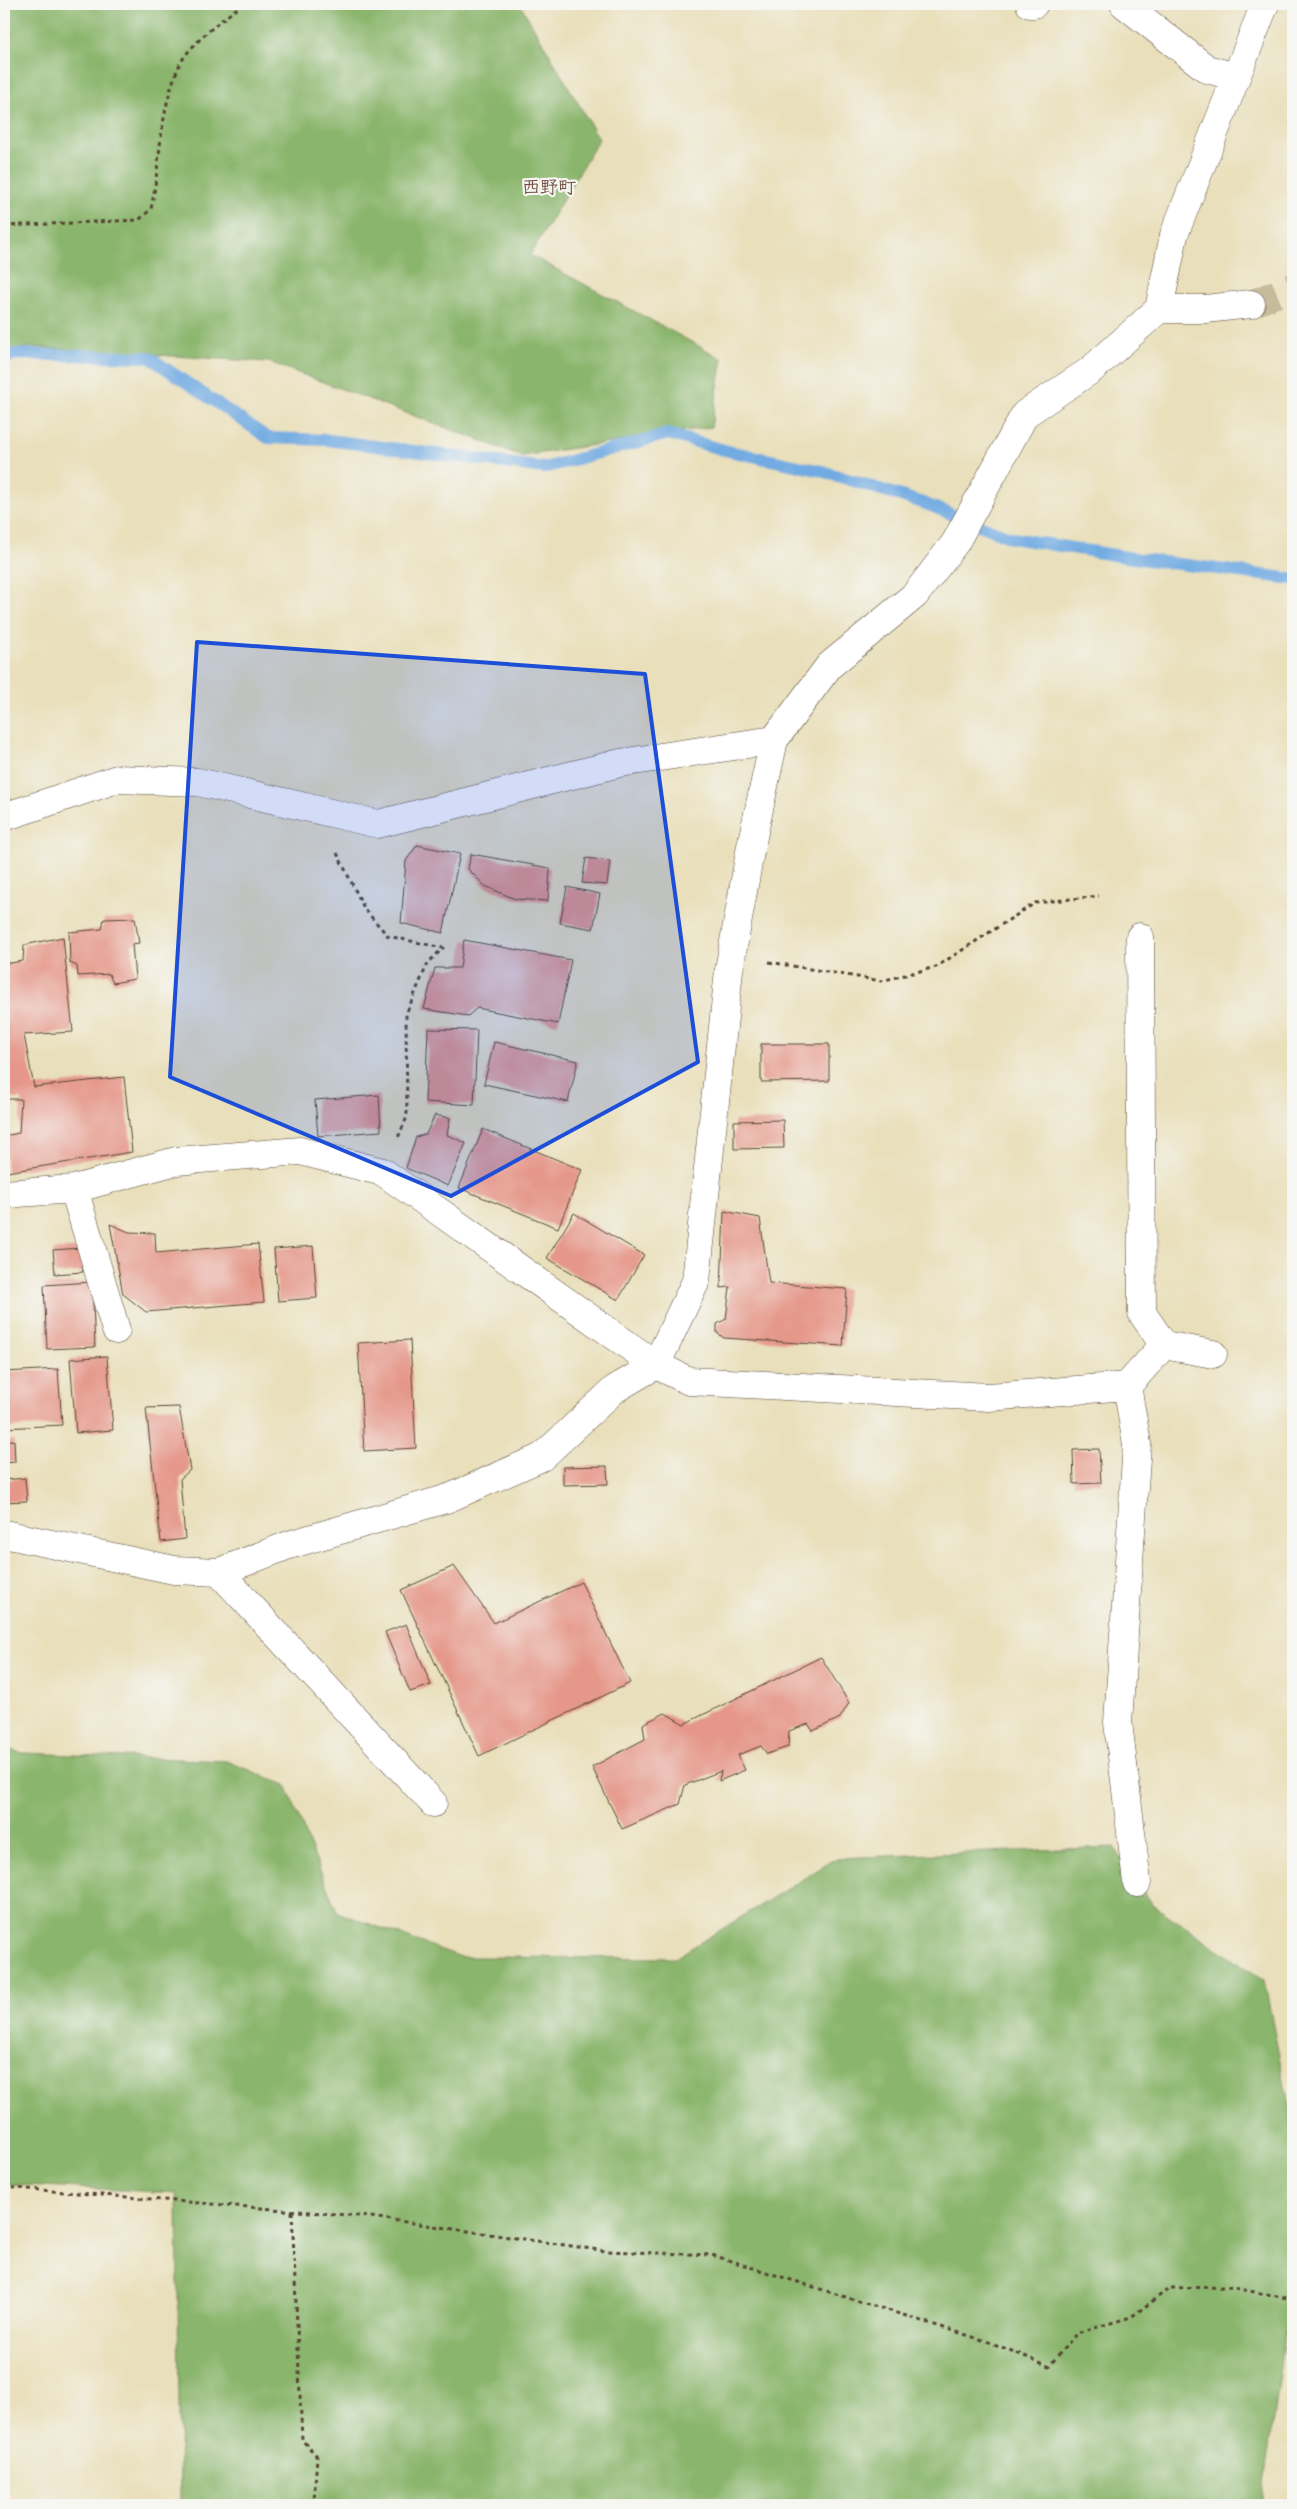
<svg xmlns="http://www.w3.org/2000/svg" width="1297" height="2509" viewBox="0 0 1297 2509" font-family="'Architects Daughter','Klee One',sans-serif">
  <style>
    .forest { fill: #8ab56c; stroke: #627045 }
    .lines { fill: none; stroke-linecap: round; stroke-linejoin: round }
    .stream { stroke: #72abe2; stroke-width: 12 }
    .building { fill: #e59789 }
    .minor-tunnel { stroke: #c6bb9b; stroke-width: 28; stroke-dasharray: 28 14; stroke-linecap: butt }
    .minor-casing { stroke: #554535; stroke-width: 29 }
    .path { stroke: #554535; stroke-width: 3; stroke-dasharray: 4 4; stroke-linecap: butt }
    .minor { stroke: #fff; stroke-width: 28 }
    .marked { fill: #1d4ed8; fill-opacity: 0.2; stroke: #1d4ed8; stroke-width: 4; stroke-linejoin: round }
    .labels { text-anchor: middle; stroke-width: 4.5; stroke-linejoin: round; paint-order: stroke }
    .quarter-label { font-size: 18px; font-weight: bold; fill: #765043; stroke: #f6f6f2 }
  </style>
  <rect width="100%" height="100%" fill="#f6f6f2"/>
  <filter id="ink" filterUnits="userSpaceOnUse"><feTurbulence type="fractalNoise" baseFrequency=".02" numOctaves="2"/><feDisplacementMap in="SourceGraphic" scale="10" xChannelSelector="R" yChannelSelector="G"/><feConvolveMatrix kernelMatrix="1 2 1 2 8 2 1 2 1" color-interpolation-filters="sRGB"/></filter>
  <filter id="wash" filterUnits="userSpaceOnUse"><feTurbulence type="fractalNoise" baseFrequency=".0096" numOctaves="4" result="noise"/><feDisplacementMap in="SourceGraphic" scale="20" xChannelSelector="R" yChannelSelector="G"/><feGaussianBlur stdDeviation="1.12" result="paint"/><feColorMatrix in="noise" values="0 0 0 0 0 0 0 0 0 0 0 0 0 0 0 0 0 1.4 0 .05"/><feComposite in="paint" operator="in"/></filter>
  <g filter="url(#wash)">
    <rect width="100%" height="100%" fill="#e9dfba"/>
    <!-- forest -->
    <path class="forest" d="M4,4H520L599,139L530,255L723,359L711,427L522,456L269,362L29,347L4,354Z
      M4,1748L22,1753L227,1761L286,1785L337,1912L461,1957L675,1958L837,1858L1114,1847L1153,1905L1264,1980L1289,2106L1293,2170V2273L1261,2505H180L177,2193L4,2184Z"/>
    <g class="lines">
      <!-- stream -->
      <path class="stream" d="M4,361L13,354L149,357L268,438L328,440L544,468L668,434L724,450L822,471L923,503L1012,538L1126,557L1293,579"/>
    </g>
    <g id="blocks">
      <!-- building -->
      <path class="building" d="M417,845L460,854L443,933L401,923L406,861Z
        M471,854L550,868L548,901L515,899L485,886L468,869Z
        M586,858L610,861L607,885L582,883Z
        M567,887L600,894L593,929L560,923Z
        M135,918L139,943L132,944L135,979L113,983L109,974L78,976L77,966L70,963L69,932L102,929L104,919Z
        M63,937L73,1032L24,1035L34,1087L124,1077L132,1152L7,1172L4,1136L19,1133L21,1099H4V964L23,961L24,945Z
        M464,940L571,960L558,1024L477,1008L468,1016L424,1009L435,968H460Z
        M428,1029L477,1030L474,1105L425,1102Z
        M494,1042L578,1061L568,1102L484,1084Z
        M761,1044H829V1081L761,1082Z
        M379,1095L381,1131L318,1136L315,1100Z
        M435,1115L450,1118L447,1135L466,1143L448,1186L406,1168L416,1137L426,1134Z
        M783,1120L784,1148L734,1149V1121Z
        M483,1129L582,1170L558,1228L459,1188Z
        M724,1211L760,1218L769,1283L847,1289L843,1346L724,1338L717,1333V1324L726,1319L730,1287L721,1288Z
        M574,1213L644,1255L618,1300L547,1258Z
        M110,1224L129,1232L155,1233L156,1253L258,1244L264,1302L146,1312L123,1294Z
        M313,1246L317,1298L278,1301L274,1249Z
        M81,1248L83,1272L55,1274L53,1250Z
        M92,1282L95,1347L47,1349L44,1285Z
        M410,1340L416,1448L364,1451L358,1343Z
        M107,1356L113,1430L76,1433L70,1359Z
        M58,1369L62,1425L4,1428V1372Z
        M179,1407L190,1470L180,1479L185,1539L161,1542L146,1408Z
        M14,1440L15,1462L4,1463V1441Z
        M1099,1449L1101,1483L1074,1484L1073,1450Z
        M607,1466L608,1484L563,1485V1467Z
        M25,1478L27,1501L4,1502V1480Z
        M454,1566L494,1623L581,1582L630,1683L479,1756L401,1590Z
        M406,1624L431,1685L410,1692L385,1632Z
        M821,1657L849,1703L840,1718L813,1731L808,1724L789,1731L788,1747L767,1754L761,1746L738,1755L745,1770L719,1781L721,1771L685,1785L680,1804L622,1829L592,1767L645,1739L643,1724L665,1713L684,1724Z"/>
    </g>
  </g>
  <g filter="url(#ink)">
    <use href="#blocks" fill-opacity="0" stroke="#554535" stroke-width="1"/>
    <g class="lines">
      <!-- minor-tunnel -->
      <path class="minor-tunnel" d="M1251,304L1293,287"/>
      <!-- minor casing -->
      <g class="minor-casing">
        <path id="minor" d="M1030,4H1034
          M1124,4L1207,69L1236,77
          M1159,309H1205L1251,304
          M4,817L117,779L198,782L378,824L620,763L774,740
          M1140,937L1142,1313L1164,1345
          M74,1189L116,1330
          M4,1194L74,1189L176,1161L300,1151L383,1172L656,1365L689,1381L989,1397L1127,1386L1164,1345L1213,1354
          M1127,1386L1137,1444L1118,1722L1137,1883
          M4,1534L174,1570L219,1572L289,1545L449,1498L542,1457L615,1389L656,1365L696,1281L729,970L751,846L774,740L829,666L915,595L955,543L1025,414L1091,370L1159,309L1174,235L1265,4
          M219,1572L433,1803"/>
      </g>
      <!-- path -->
      <path class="path" d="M4,226L139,220L151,209C161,161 159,109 180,64C190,44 225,17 243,4
        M337,853L365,910L388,936L443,948L428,963L406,1014L407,1117L397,1140
        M769,962L881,981L936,967L1035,903L1099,896
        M4,2187L371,2217L606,2251L712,2255L992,2343L1049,2366L1077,2333L1131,2317L1170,2288L1228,2287L1293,2299
        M292,2211L302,2440L317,2456L314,2501L317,2505"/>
      <!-- minor -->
      <use href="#minor" class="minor"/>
    </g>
  </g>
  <!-- marked area -->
  <path class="marked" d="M197,642L645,674L698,1062L451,1196L170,1077Z"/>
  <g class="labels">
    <!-- quarter labels -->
    <g class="quarter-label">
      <text x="549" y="193">西野町</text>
    </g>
  </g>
  <!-- margin -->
  <rect width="1297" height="2509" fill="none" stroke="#f6f6f2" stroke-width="20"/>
</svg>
